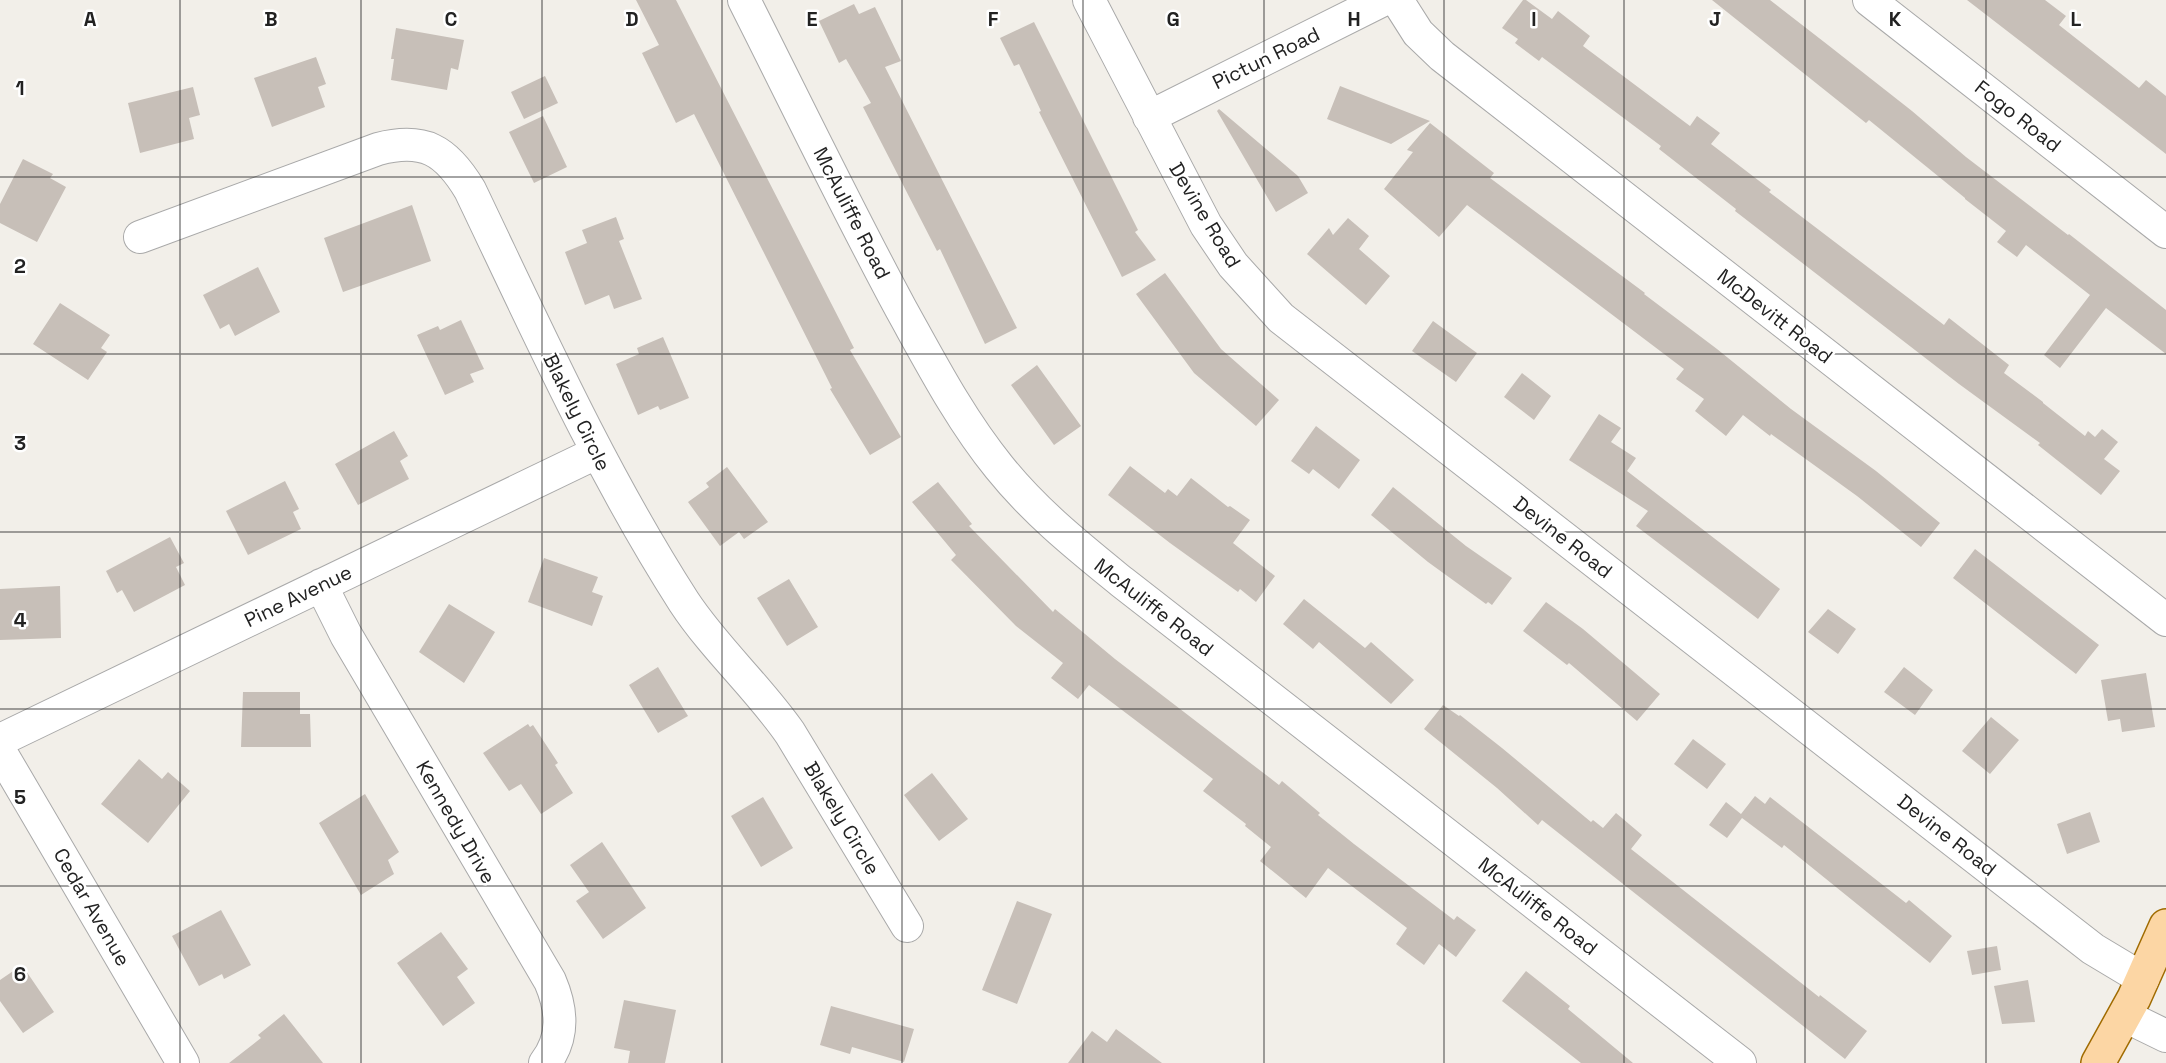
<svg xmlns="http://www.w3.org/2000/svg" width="2166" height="1063" viewBox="0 0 2166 1063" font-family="'Space Grotesk',sans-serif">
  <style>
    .building { fill: #c7bfb8 }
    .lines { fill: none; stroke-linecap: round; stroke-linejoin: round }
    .minor-casing { stroke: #a9a9a9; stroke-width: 34 }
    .major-casing { stroke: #a06b00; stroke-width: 36 }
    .minor { stroke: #fff; stroke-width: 32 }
    .major { stroke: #fcd6a4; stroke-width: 33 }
    .grid { fill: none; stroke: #222; stroke-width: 1.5; stroke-opacity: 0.55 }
    .labels { text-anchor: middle; stroke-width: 5; stroke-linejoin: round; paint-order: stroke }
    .street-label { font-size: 20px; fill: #222; stroke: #fff }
    .grid-label { font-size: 20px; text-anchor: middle; font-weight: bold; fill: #222; stroke: #fff; stroke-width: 5; stroke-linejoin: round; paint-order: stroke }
  </style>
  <rect width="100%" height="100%" fill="#f2efe9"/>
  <!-- building -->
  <path class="building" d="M636,0H676L854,348L850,350L901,437L870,455L830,389L832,388L694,114L676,123L642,53L659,45Z
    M1523,0H1526L1552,19L1558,11L1590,36L1583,46L1690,126L1697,116L1720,133L1711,144L1771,190L1769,192L1944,325L1949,318L2009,365L2004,373L2043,402V403L2085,436L2088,431L2095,437L2102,429L2118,442L2104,459L2120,471L2101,495L2038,445L2040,443L1959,384L1735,211L1736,209L1659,149L1661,146L1542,57L1539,61L1515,43L1518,39L1502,28Z
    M1712,0H1770L1828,45L1912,111L1966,157L2068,235L2069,234L2166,310V354L2106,308L2060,368L2044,355L2090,295L2026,245L2017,257L1997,242L2006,231L1965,199V198L1869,120L1866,123Z
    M1967,0H2045L2066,16L2059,25L2139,88L2146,80L2166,96V154Z
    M854,4L859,14L875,7L901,61L885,67L1017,328L985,344L940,249L937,251L863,107L871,103L846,59L839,63L819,21Z
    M1034,22L1138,230L1135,232L1156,260L1122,277L1039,112L1041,111L1019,64L1014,66L1000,38Z
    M396,28L464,40L458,70L451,68L447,90L391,80L394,59H391Z
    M316,57L326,84L318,87L325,107L272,127L254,78Z
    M545,76L558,103L524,119L511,92Z
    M1340,86L1430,121L1391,144L1327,119Z
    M193,87L200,115L189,118L194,139L140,153L128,103Z
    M1219,109L1298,176L1308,193L1276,212L1217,111Z
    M543,116L567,167L534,183L509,132Z
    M1430,123L1494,173L1490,178L1645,293L1644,294L1717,349L1791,409L1876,471L1940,523L1921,547L1857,496L1771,434L1770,436L1743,415L1726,436L1695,411L1704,399L1676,379L1684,369L1467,205L1439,237L1384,189L1413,152L1407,150Z
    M23,159L53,174L50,178L66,187L37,242L0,223V204Z
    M412,205L431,261L343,292L324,238Z
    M616,217L624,239L619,241L642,299L614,309L609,295L585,305L565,252L587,243L582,230Z
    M1348,218L1369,236L1359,249L1390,276L1366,305L1307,254L1329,228L1333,235Z
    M258,267L280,312L235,336L229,324L220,329L203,295Z
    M1165,273L1221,349L1279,400L1256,426L1194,373L1136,294Z
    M60,303L110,335L101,348L107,352L88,380L33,344Z
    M461,320L484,369L470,374L474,382L445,395L417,335L438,326L440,330Z
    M1433,321L1477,353L1456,382L1412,351Z
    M663,337L689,398L660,410L658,406L638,415L616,364L639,354L637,348Z
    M1037,365L1081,426L1054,445L1011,385Z
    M1522,373L1551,396L1534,420L1504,397Z
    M1599,414L1621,428L1611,442L1636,458L1627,471L1780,589L1758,619L1636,526L1648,511L1569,460Z
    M1316,426L1360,460L1339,489L1313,469L1309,474L1291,461Z
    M394,431L408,456L400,461L409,479L358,505L335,464Z
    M1130,466L1165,493L1168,489L1177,496L1191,478L1228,507L1230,506L1250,520L1233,543L1275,576L1256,602L1240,589L1238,592L1170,543L1108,495Z
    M727,467L768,522L744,539L739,532L720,546L688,502L709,487L706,483Z
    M285,481L299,509L293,512L301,529L248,555L226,511Z
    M938,482L972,524L969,526L1053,612L1055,609L1115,659L1279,785L1282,781L1320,813L1318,815L1354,844L1454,920L1457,916L1476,930L1456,957L1439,944L1424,965L1396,944L1407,928L1328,868L1306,898L1260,861L1271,847L1245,826L1246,824L1203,791L1213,779L1089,685L1078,699L1051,678L1063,663L1016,626L951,560L956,555L912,502Z
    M1393,487L1466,546L1512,578L1492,605L1488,602L1486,604L1428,562L1371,515Z
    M170,537L184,563L176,567L185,585L134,612L122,590L117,593L106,571Z
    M1975,549L2099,645L2076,674L1953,578Z
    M544,558L598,577L592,592L603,596L592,626L528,602Z
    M789,579L818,627L787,646L757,598Z
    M60,586L61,638L0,640V589Z
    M1304,599L1365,648L1371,642L1414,680L1391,704L1319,642L1313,649L1283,624Z
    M1546,602L1583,629L1660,694L1637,721L1569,663L1567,665L1523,631Z
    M449,604L495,632L464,683L419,652Z
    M1828,609L1856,629L1838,654L1808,632Z
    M658,667L688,716L658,733L629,685Z
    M1904,667L1933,690L1915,715L1884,692Z
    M2146,673L2155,727L2122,732L2120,719L2108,721L2101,680Z
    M243,692H300V714H310L311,747H241Z
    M1443,705L1459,716L1460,715L1502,748L1591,822L1593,820L1603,828L1616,813L1642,835L1631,849L1819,997L1820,995L1867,1031L1845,1059L1542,820L1538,825L1497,788L1424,729Z
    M1991,717L2019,740L1990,774L1962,751Z
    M528,724L530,727L533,725L558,763L555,765L573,793L541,814L521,784L509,791L483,753Z
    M1693,739L1726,764L1707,789L1674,764Z
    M139,759L162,779L168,772L190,791L148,843L101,804Z
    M932,773L968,819L939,841L904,795Z
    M365,794L399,852L388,860L394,874L361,895L319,823Z
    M1755,796L1765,804L1770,797L1906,903L1909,900L1952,936L1930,963L1784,845L1782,848L1742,818L1727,838L1709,825L1726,802L1741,814Z
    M763,797L793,848L761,867L731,816Z
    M2090,812L2100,842L2067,854L2057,824Z
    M602,842L646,908L603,939L576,901L589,892L570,865Z
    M1017,901L1052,914L1017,1004L982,990Z
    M221,910L251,965L224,979L222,974L199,986L172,936Z
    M441,932L468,969L457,977L475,1003L443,1026L397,963Z
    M1997,946L2001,970L1972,975L1967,951Z
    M22,965L54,1012L23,1033L0,1001V980Z
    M1526,971L1570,1006L1568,1009L1633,1063H1581L1502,1001Z
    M2028,980L2035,1022L2002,1024L1994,986Z
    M624,1000L676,1010L665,1063H628L630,1051L614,1048Z
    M831,1006L914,1029L904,1062L852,1047L850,1054L820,1045Z
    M284,1014L323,1063H229L261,1038L258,1035Z
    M1116,1029L1162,1063H1068L1092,1031L1107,1042Z"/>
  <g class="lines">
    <!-- minor casing -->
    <g class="minor-casing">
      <path id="minor" d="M744,0C796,103 846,207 901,309C931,363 960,419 999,467C1035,512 1079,547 1122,582L1740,1063
        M1089,0L1206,225L1233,265L1281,318L2093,949L2143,979
        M1397,0L1418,33L1442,56L2166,620
        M1869,0L2166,232
        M1149,117L1383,0
        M140,237L378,149C424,137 446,150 470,190C537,330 600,471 684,602C715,649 758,687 790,733L907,926
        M321,585L346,635L550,981C562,1009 565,1037 545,1063
        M0,740L596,453
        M0,751L183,1063
        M2125,1016L2166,1036"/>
    </g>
    <!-- major casing -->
    <g class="major-casing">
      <path id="major" d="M2098,1063L2134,998L2166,926"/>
    </g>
    <!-- minor -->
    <use href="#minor" class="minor"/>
    <!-- major -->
    <use href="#major" class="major"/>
  </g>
  <!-- grid -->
  <path class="grid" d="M180,0V1063M361,0V1063M542,0V1063M722,0V1063M902,0V1063M1083,0V1063M1264,0V1063M1444,0V1063M1624,0V1063M1805,0V1063M1986,0V1063M0,177H2166M0,354H2166M0,532H2166M0,709H2166M0,886H2166"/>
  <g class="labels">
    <!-- street labels -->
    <g class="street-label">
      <text transform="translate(1266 58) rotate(-26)" y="7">Pictun Road</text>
      <text transform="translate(2018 116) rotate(38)" y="7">Fogo Road</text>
      <text transform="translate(852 213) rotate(63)" y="7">McAuliffe Road</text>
      <text transform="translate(1205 215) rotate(59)" y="7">Devine Road</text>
      <text transform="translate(1775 316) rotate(38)" y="7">McDevitt Road</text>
      <text transform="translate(577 412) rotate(64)" y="7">Blakely Circle</text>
      <text transform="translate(1563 537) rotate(38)" y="7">Devine Road</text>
      <text transform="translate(298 596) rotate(-26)" y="7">Pine Avenue</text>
      <text transform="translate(1154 607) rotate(38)" y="7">McAuliffe Road</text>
      <text transform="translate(842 818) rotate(59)" y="7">Blakely Circle</text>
      <text transform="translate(456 822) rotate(60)" y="7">Kennedy Drive</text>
      <text transform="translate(1947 835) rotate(38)" y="7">Devine Road</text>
      <text transform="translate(1538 906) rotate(38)" y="7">McAuliffe Road</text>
      <text transform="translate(92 907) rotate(60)" y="7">Cedar Avenue</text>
    </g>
  </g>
  <g class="grid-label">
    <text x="90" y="26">A</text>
    <text x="271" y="26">B</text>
    <text x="451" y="26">C</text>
    <text x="632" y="26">D</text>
    <text x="812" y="26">E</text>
    <text x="993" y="26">F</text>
    <text x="1173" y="26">G</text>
    <text x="1354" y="26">H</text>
    <text x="1534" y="26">I</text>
    <text x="1715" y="26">J</text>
    <text x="1895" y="26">K</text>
    <text x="2076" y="26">L</text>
    <text x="20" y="95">1</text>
    <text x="20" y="273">2</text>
    <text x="20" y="450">3</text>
    <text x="20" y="627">4</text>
    <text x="20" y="804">5</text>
    <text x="20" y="981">6</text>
  </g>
</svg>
